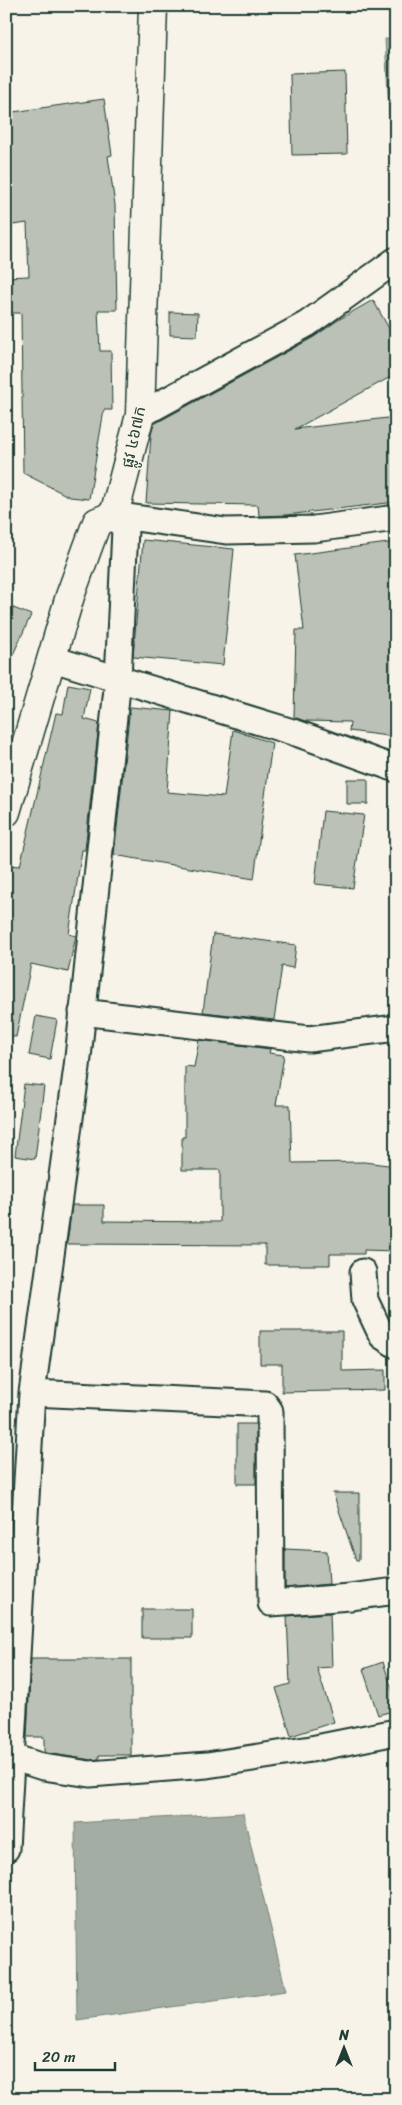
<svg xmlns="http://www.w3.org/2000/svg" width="402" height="2105" viewBox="0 0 402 2105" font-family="Sriracha,'Noto Sans Khmer',sans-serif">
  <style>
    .water { fill: #a4ada3; stroke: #6f8077 }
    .building { fill: #bbc1b6; stroke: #1f3d34 }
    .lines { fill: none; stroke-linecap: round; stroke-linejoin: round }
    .minor-casing { stroke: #1f3d34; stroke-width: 29 }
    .tertiary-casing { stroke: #1f3d34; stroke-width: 31 }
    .minor { stroke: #f7f3e8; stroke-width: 25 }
    .tertiary { stroke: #f7f3e8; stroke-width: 28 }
    .labels { text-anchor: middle; stroke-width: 4; stroke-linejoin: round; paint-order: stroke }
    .street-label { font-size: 16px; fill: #1f3d34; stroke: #f7f3e8 }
  </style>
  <rect width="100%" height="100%" fill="#f7f3e8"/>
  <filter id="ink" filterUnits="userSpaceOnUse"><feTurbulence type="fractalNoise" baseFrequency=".02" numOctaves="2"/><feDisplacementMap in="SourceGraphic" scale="10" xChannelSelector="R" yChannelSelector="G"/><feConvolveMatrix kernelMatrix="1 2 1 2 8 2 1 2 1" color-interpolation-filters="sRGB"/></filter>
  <g filter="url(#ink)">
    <!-- water -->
    <path class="water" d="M385,39H396V202L394,204Z
      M243,1813L286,1991L77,2020L75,1823Z"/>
    <!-- building -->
    <path class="building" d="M345,72L347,154L292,155L290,74Z
      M104,99L112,155L108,156L115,205L117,310H98L100,351H111L112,410H104L89,499L70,497L23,473L21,313H6V277L29,276L27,223L6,226V113Z
      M373,300L396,341V374L295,429L396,417V502L286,515L259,516L258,505L146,503L151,435L154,424L314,337L338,320Z
      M170,312L198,313L197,336L170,335Z
      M143,540L234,549L223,665L133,657Z
      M396,542V718L390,717L388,736L349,731L350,722L305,721L294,717L296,630H304L295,555Z
      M6,605L31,615L6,670Z
      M68,684L90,688L84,719L99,723L85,850H82L69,934L76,936L68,972L31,964L16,1037L6,1036V885L10,865L20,866L56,713L63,714Z
      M130,707L173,711L167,792L224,797L233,730L272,743L254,879L114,855Z
      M347,779H368V804H347Z
      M323,811L364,815L353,888L315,884Z
      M213,934L296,945L293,968L282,966L274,1020L203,1012Z
      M36,1016L57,1020L50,1059L29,1055Z
      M199,1040L270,1049L269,1053L284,1055L276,1105H290L292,1163L364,1162L396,1166L394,1251L364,1250V1254H330V1265H265V1245L67,1244L72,1205H104V1221L220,1222V1170H182V1137H185V1066L194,1067Z
      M24,1084L44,1086L35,1159L15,1156Z
      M260,1331H342V1371L385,1370V1390L282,1392V1364H260Z
      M237,1424H256V1484H237Z
      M333,1493H359V1560H356Z
      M285,1549L327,1551L329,1584L285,1588Z
      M142,1609H192V1638H142Z
      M330,1613L332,1667L317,1668L334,1722L291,1736L276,1688L290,1684L287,1616Z
      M31,1659H131V1755H99V1759L91,1760L46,1753L44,1752V1737H27Z
      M383,1662L396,1701V1710L378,1715L363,1669Z"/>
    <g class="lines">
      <!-- minor casing -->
      <g class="minor-casing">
        <path id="minor" d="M140,415L307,324L396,260
          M114,515L226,531L314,529L396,518
          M53,659L299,734L396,769
          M82,1012L309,1039L396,1028
          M363,1272L365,1300L382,1336L396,1345
          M32,1393L265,1404L270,1411L271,1603L350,1597L396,1591
          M6,1755L43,1767L90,1774L207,1765L311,1749L396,1732
          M6,1849L32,1393L77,1067L118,679L125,529L114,515"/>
      </g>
      <!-- tertiary casing -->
      <g class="tertiary-casing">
        <path id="tertiary" d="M6,812L70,596L97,522L114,515L140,415L153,6"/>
      </g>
      <!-- minor -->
      <use href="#minor" class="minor"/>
      <!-- tertiary -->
      <use href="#tertiary" class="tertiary"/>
    </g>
  </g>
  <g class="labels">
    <!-- street labels -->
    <g class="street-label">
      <text transform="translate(133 437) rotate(-78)" y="6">ផ្លូវ ៤៦៧ក</text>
    </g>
  </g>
  <!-- margin -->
  <rect width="402" height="2105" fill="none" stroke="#f7f3e8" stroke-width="25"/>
  <rect x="12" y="12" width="377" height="2080" fill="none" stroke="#1f3d34" stroke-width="2" filter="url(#ink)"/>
  <!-- north arrow -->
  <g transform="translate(344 2048)" stroke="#f7f3e8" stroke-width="4" paint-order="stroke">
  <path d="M0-4L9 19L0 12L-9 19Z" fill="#1f3d34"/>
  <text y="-8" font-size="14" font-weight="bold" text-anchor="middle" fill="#1f3d34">N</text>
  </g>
  <!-- scale -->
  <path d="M35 2062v8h80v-8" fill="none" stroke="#1f3d34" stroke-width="2.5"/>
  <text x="42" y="2062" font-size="15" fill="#1f3d34" stroke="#f7f3e8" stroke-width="4" paint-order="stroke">20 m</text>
</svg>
